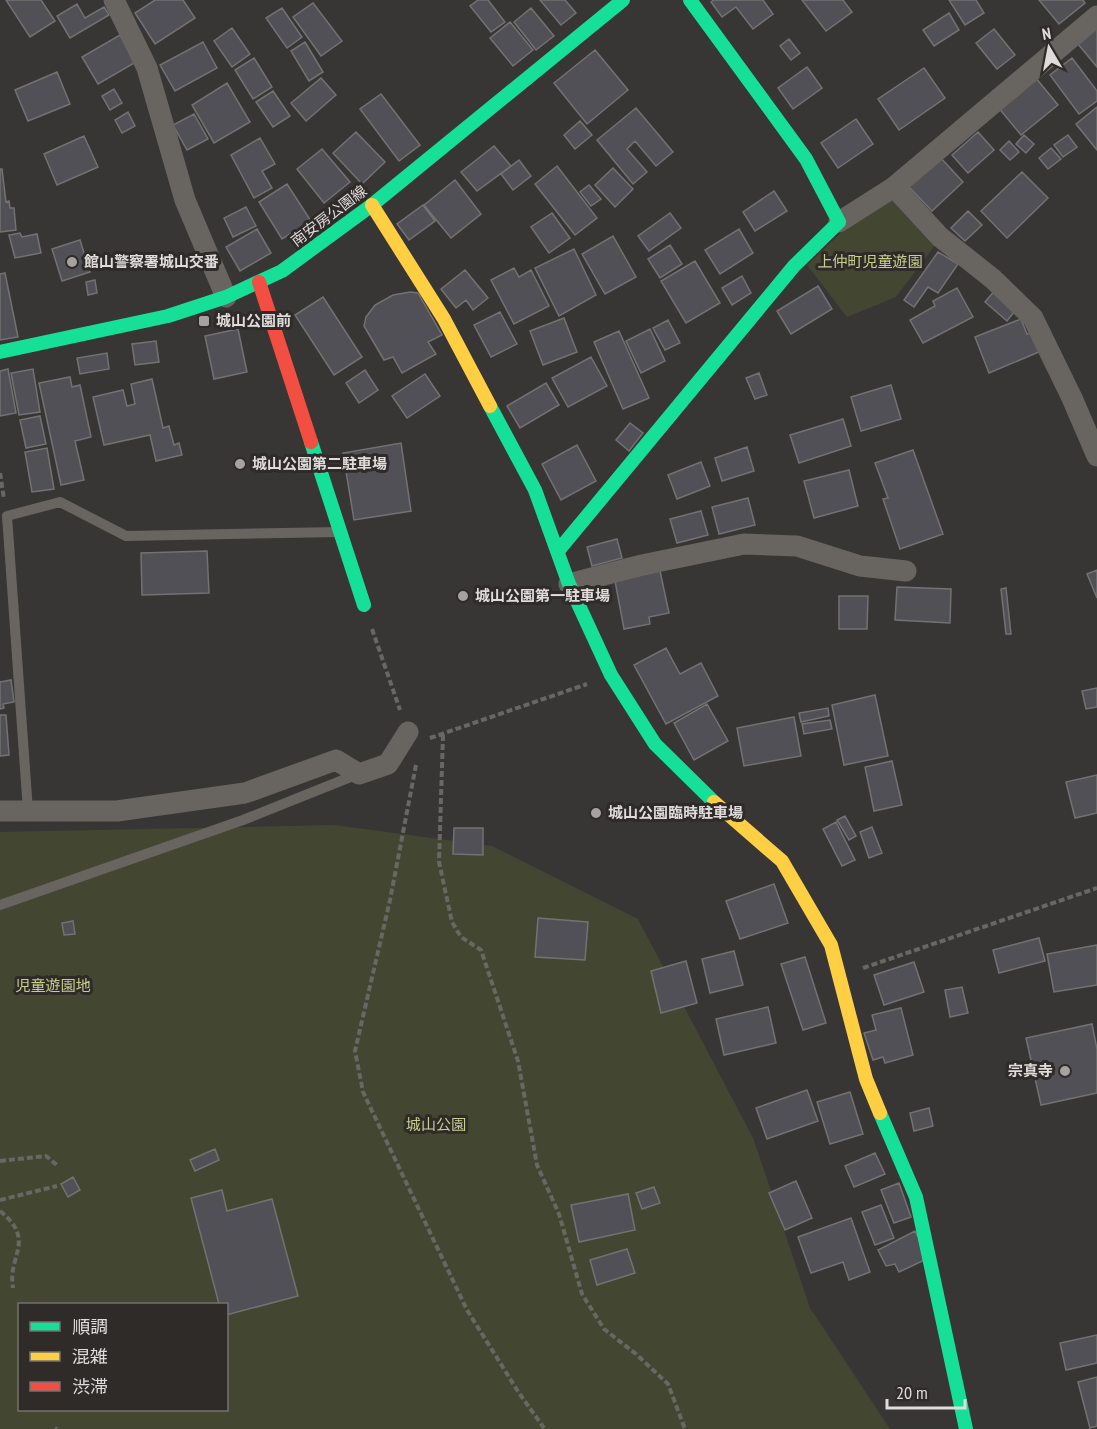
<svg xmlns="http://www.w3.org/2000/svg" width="1097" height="1429" viewBox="0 0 1097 1429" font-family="'PT Sans Narrow','Noto Sans JP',sans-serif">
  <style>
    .green { fill: #434631; fill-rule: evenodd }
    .building { fill: #525057; stroke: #737272; stroke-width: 1.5 }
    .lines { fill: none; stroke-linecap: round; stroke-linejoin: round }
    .path { stroke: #696764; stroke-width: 4; stroke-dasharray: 6 3; stroke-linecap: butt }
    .lane { stroke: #686560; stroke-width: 10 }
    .street { stroke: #686560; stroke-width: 21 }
    .fast { stroke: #16e098; stroke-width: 14 }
    .slow { stroke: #ffcf43; stroke-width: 14 }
    .jam { stroke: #f24e42; stroke-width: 14 }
    .poi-dot { fill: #a5a2a1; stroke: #2f2b29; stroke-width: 2 }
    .labels { text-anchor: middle; stroke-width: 6; stroke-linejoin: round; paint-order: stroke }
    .street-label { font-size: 15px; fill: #dfdcdb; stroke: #2f2b29 }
    .poi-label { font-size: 15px; font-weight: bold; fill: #dfdcdb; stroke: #2f2b29; text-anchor: start }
    .park-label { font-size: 15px; fill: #c6cf8e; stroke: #2f2b29 }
  </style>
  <rect width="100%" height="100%" fill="#383634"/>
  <!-- green -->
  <path class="green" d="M892,198L936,244L896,297L847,317L807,265L845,229Z
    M334,825L492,846L638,919L753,1138L810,1308L890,1429H0V832ZM20,1304H226V1410H20Z"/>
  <!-- building -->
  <path class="building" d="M6,0H41L55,21L30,37Z
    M155,0H183L195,18L155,44L135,13Z
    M478,0H488L505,22L491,32L470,6Z
    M540,0H565L576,13L561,25Z
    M714,0H763L773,14L753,29L736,7L722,17L711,2Z
    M802,0H843L852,12L826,31Z
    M949,0H976L984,13L965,25Z
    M1039,0H1083L1085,3L1059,24Z
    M313,3L342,41L321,56L293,17Z
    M77,4L85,18L104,7L109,15L70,38L57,16Z
    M282,8L302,37L287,48L266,18Z
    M531,8L554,36L536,50L514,22Z
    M949,13L959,30L934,46L923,30Z
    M510,22L533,50L513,66L490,38Z
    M232,28L250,54L232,67L214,41Z
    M1097,28V67L1078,44Z
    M994,29L1015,55L997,69L976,43Z
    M120,35L136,62L98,84L82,57Z
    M789,39L800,53L791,60L780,46Z
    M203,42L217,68L175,91L160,65Z
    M305,42L323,72L309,81L291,51Z
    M595,50L628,90L587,124L554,83Z
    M254,58L272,87L253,99L235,70Z
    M1072,58L1097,91V101L1079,114L1050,75Z
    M807,67L822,88L793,109L778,88Z
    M924,68L945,98L899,130L878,99Z
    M57,72L70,104L28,121L15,90Z
    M1035,77L1058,105L1021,135L998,107Z
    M321,78L336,95L306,121L291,103Z
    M227,83L250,122L214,143L192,105Z
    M114,89L122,103L110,110L102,96Z
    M273,91L290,116L273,127L256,102Z
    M381,94L420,145L399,161L360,109Z
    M1097,107V150L1076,124Z
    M636,108L673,152L656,166L635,141L627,149L647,172L633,184L597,140Z
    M128,112L135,126L122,133L115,120Z
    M194,114L208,139L187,150L173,125Z
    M856,119L873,144L838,168L821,143Z
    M580,121L592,135L575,149L564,135Z
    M356,132L385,162L362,184L333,153Z
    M978,132L994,150L968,173L952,155Z
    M1024,135L1034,144L1026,153L1016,144Z
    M1068,135L1077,147L1063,157L1054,145Z
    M84,136L98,167L57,185L44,154Z
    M260,138L275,164L262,171L272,188L254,198L231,155Z
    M1009,141L1019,152L1010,160L1000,150Z
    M494,146L511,166L477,191L461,172Z
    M1051,148L1061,159L1048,169L1039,158Z
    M322,149L350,182L324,203L297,169Z
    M939,156L963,182L932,211L908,186Z
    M519,160L531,176L513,190L501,174Z
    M557,166L597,218L575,235L535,184Z
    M613,168L633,189L615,207L595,185Z
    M0,169H2L6,202L9,201L10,208H14L16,230L0,232Z
    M1022,172L1048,198L1007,238L981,211Z
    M455,180L481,214L451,238L424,205Z
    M287,184L311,221L282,239L259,202Z
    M589,185L601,199L591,206L580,192Z
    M774,191L787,211L755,231L743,212Z
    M423,205L435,221L409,240L397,224Z
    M246,207L256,226L233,237L224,218Z
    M968,211L982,225L965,241L951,228Z
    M552,213L570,238L549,253L531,227Z
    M670,213L681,228L649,251L638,236Z
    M257,229L271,253L240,271L226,247Z
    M739,229L753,253L720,274L705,250Z
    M20,233L22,237L37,234L41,253L15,258L9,235Z
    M613,236L636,277L605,294L582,254Z
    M80,240L90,272L62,281L52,249Z
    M670,245L682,264L660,278L648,259Z
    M574,249L596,295L559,316L535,268Z
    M938,252L958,264L938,293L928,287L914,307L904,300Z
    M695,261L720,303L686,323L661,281Z
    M514,268L519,277L531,270L549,306L514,324L491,280Z
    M465,270L488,298L473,310L466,300L456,308L441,289Z
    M5,273L18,337L0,340V274Z
    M742,276L751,293L732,305L722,288Z
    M95,280L97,293L88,295L86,282Z
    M818,286L832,309L791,334L777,311Z
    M957,288L973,317L923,343L910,320L935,306L933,301Z
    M996,289L1018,307L1007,321L985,302Z
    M410,292L418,293L442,335L428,342L436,354L402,373L393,357L384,360L364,326L366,317L375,305L393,295Z
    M323,297L362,357L334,375L295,315Z
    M500,312L517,344L491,357L474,325Z
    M564,318L577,352L543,365L530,331Z
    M1021,319L1027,334L1033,332L1041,351L989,373L975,337Z
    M668,320L680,343L665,350L653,328Z
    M238,329L247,372L214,379L205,336Z
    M650,329L665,361L641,373L626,341Z
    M619,331L649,398L623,409L594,342Z
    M156,341L159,362L135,365L132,344Z
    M107,353L109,369L80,374L77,358Z
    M591,357L607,386L568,407L552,378Z
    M8,369L16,413L0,416V371Z
    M33,369L40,412L19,415L11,373Z
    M365,370L378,390L359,403L346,383Z
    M759,373L767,395L755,399L746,378Z
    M425,374L440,396L407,418L392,396Z
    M70,377L72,387L80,385L91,437L75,441L84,480L61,485L39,383Z
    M152,379L163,428L169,426L174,445L179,443L182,455L156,461L150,435L104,445L93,397L123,390L127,406L135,404L131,384Z
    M546,383L559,405L520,428L507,406Z
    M891,385L901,419L861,431L851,397Z
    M40,416L46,444L26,448L20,420Z
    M843,419L851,446L799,463L790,435Z
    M630,423L643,433L629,451L616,440Z
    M401,443L411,511L354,520L343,453Z
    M577,445L596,481L561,500L542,464Z
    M747,447L754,471L722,481L715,458Z
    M47,448L54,489L32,492L25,452Z
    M913,450L943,534L900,549L883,499L888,498L875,463Z
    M701,462L710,486L677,499L668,475Z
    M849,470L858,506L814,518L804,481Z
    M748,498L755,525L719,534L712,507Z
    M701,511L708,535L677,543L670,519Z
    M617,539L622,558L592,566L587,547Z
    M207,551L209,593L142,595L141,553Z
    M1097,570V598L1087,574Z
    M660,571L669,613L649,617L650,624L624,629L615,581Z
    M897,587L951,589L950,623L895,620Z
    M1006,588L1011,634H1006L1001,589Z
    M839,596H868L867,629H839Z
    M666,648L680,674L701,663L718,696L666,724L634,665Z
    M11,680L14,702L3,704L4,708L0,709V682Z
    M1097,688V707L1086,709L1082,691Z
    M875,695L888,756L844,765L832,705Z
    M707,704L728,741L694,760L674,723Z
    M828,708L829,716L801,722L799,713Z
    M0,715H6L9,755L0,756Z
    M794,717L801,756L744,766L737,728Z
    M830,720L832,729L804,734L802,724Z
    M892,761L902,805L874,811L865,767Z
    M1097,775V813L1075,818L1066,782Z
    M845,816L856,836L849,840L837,820Z
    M836,822L855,860L842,866L823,829Z
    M872,827L882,853L869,858L860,832Z
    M454,828H483V855L453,854Z
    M774,884L788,923L740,939L726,901Z
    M538,918L588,922L585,960L535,957Z
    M73,921L75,934L64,935L62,923Z
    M1039,938L1045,961L999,973L993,950Z
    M1097,945V985L1054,992L1047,954Z
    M734,951L743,985L710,993L702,959Z
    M805,957L826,1023L803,1030L781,964Z
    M686,961L697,1003L661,1013L651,971Z
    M914,962L924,992L884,1005L874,975Z
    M962,987L968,1013L950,1017L945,990Z
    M768,1007L776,1043L724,1055L716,1019Z
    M901,1008L913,1055L885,1063L883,1057L873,1060L864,1033L876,1030L872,1015Z
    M1092,1024L1097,1049V1093L1041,1105L1026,1038Z
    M807,1090L818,1121L767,1139L756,1108Z
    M850,1092L863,1134L830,1144L817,1102Z
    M929,1108L933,1126L914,1131L910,1113Z
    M215,1149L219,1160L195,1171L190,1160Z
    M875,1153L885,1174L854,1187L845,1166Z
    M73,1177L80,1190L68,1197L61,1184Z
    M796,1181L812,1218L785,1230L769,1193Z
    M899,1183L911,1217L894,1223L881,1190Z
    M654,1187L660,1203L642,1209L636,1193Z
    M222,1190L227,1211L272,1199L298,1296L226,1315V1304H219L191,1198Z
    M628,1194L635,1230L579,1242L571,1205Z
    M881,1205L894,1238L875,1245L862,1212Z
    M851,1218L870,1272L849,1280L843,1262L811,1273L798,1237Z
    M915,1231L929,1258L899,1272L895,1264L886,1266L878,1250Z
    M627,1249L635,1273L597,1285L590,1260Z
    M1097,1335V1363L1066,1370L1060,1343Z
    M1097,1377V1426L1090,1428L1078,1382Z"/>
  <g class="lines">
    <!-- path -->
    <path class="path" d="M0,473L4,499
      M372,629L400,710
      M443,735L439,862L452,922L461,937L481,950L518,1061L537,1165L559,1214L582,1294L604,1329L636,1354L668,1384L685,1429
      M430,738L587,684
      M416,765L390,900L355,1051L363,1092L467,1310L519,1393L544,1428
      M863,968L1097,888
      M0,1161L46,1156L58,1166
      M0,1200L57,1186
      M0,1211C37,1241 7,1255 13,1288
      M55,1428L57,1429"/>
    <!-- lane -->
    <path class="lane" d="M28,811L7,516L60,502L126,536L340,532
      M0,905L243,820L358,774"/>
    <!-- street -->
    <path class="street" d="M114,0L147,68L185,200L226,297
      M894,187L940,237L993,279L1033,318L1072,398L1097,456
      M839,222L894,187L1097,16
      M569,584L642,565L744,544L797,546L860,566L906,571
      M0,811H117L245,793L336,760L359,774L388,764L408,732"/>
    <!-- fast -->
    <path class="fast" d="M0,352L168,316L226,297L282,271L372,205L623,0
      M490,406L535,490L569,584L611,675L655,744L714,802
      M311,442L364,605
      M558,551L794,266L839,222L806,159L690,0
      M880,1113L916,1197L966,1429"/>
    <!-- slow -->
    <path class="slow" d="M372,205L444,319L490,406
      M714,802L782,861L831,945L866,1079L880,1113"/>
    <!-- jam -->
    <path class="jam" d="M259,282L311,442"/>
  </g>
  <!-- markers -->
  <g class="poi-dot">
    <circle cx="72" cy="262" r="6"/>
    <rect x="198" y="315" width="12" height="12" rx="3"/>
    <circle cx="240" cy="464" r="6"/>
    <circle cx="463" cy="596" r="6"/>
    <circle cx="596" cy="813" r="6"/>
    <circle cx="1065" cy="1071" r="6"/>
  </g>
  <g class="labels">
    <!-- street labels -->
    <g class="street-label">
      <text transform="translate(329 216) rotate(-37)" y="5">南安房公園線</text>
    </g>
    <!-- poi labels -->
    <g class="poi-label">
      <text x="84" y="267">館山警察署城山交番</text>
      <text x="216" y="326">城山公園前</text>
      <text x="252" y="469">城山公園第二駐車場</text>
      <text x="475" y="601">城山公園第一駐車場</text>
      <text x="608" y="818">城山公園臨時駐車場</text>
      <text x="1053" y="1076" text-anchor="end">宗真寺</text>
    </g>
    <!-- park labels -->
    <g class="park-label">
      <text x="870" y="267">上仲町児童遊園</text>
      <text x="53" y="991">児童遊園地</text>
      <text x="436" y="1130">城山公園</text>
    </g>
  </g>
  <!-- legend -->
  <rect x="18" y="1303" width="210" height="108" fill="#2f2b29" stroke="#757270" stroke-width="1.5"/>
  <rect x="30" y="1322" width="30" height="9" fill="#16e098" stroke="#757270" stroke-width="1.5"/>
  <text x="72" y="1333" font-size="18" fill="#dfdcdb">順調</text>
  <rect x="30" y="1352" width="30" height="9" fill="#ffcf43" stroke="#757270" stroke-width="1.5"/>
  <text x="72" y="1363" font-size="18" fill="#dfdcdb">混雑</text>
  <rect x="30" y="1382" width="30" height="9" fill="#f24e42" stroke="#757270" stroke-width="1.5"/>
  <text x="72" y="1393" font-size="18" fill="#dfdcdb">渋滞</text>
  <!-- north arrow -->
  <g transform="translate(1049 48) rotate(350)" stroke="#2f2b29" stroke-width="4.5" paint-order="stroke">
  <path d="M0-4.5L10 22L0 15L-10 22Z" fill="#dfdcdb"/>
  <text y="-9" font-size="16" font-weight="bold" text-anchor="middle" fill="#dfdcdb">N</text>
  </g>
  <!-- scale -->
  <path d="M887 1399v9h78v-9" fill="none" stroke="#dfdcdb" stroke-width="3"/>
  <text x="896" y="1399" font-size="18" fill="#dfdcdb" stroke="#2f2b29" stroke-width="4.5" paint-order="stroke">20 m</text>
</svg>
